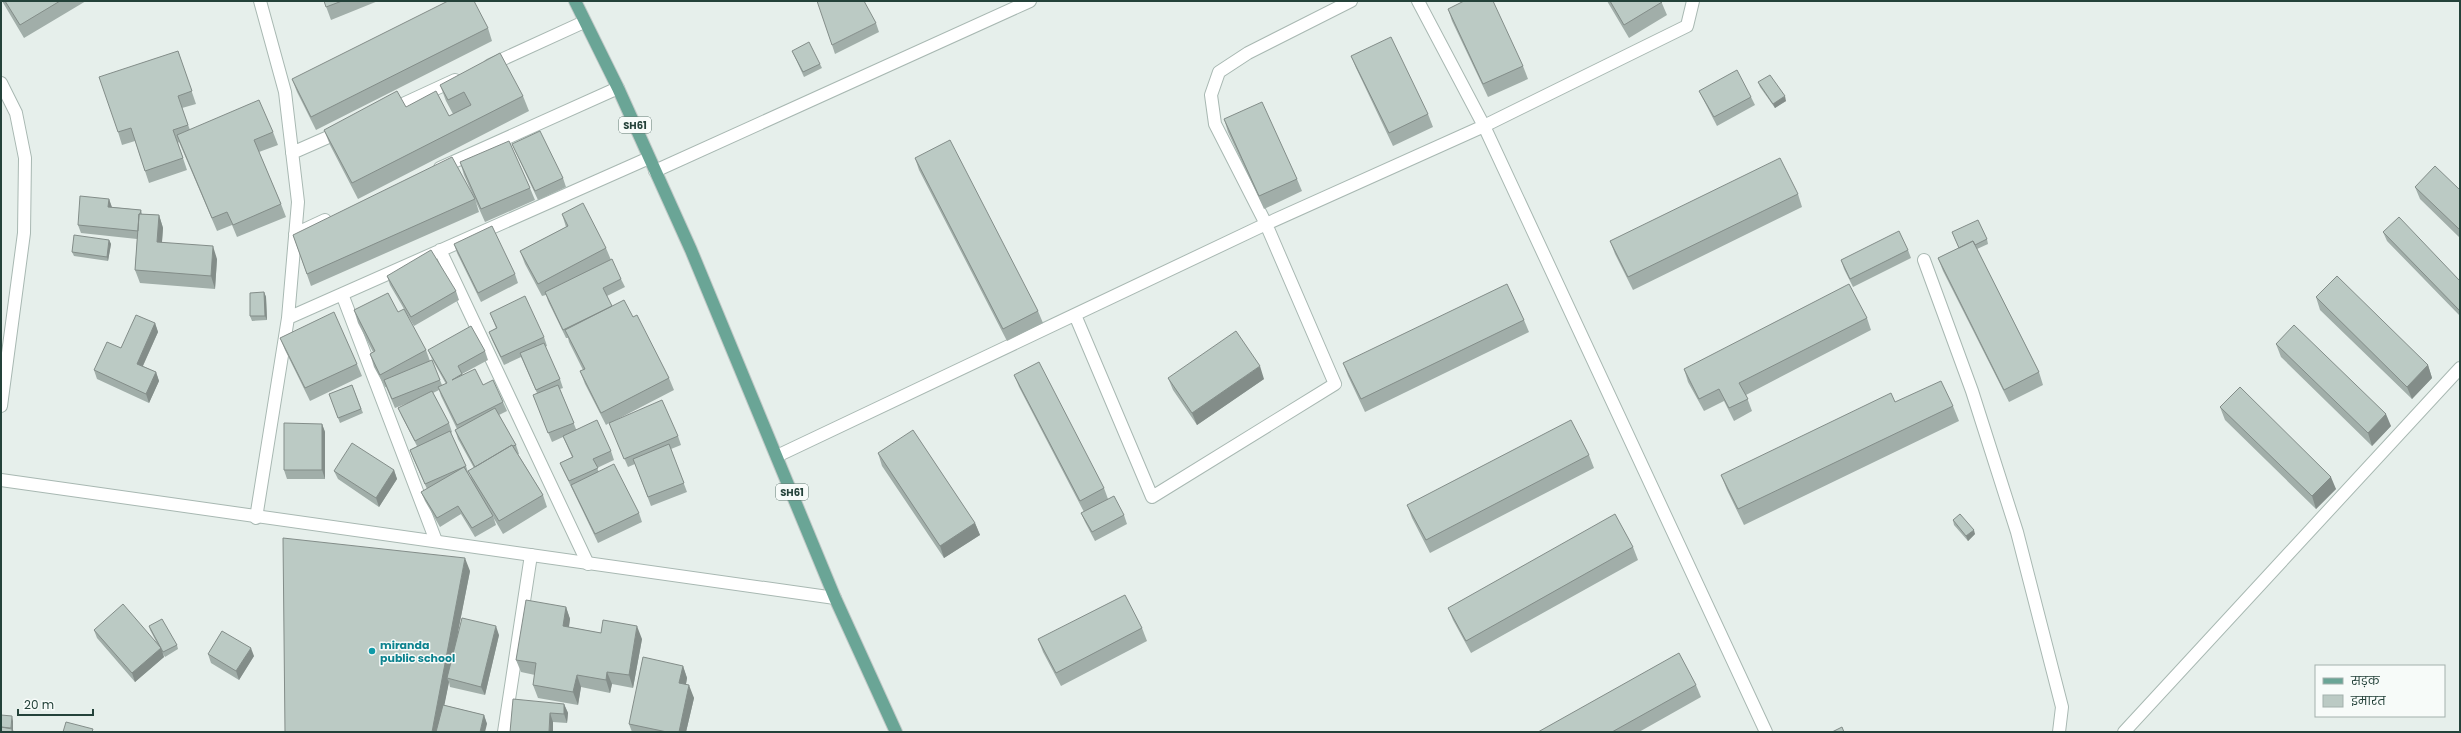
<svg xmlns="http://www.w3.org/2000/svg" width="2461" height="733" viewBox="0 0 2461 733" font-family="Poppins,'Noto Sans Devanagari',sans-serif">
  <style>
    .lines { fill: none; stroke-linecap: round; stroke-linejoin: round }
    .service-casing { stroke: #a8b8b2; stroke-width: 14 }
    .minor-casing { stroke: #a8b8b2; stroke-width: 14 }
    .tertiary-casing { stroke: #a8b8b2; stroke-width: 14 }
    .primary-casing { stroke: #c2cac8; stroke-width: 14 }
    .service { stroke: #fff; stroke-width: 12 }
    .minor { stroke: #fff; stroke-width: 12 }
    .tertiary { stroke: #fff; stroke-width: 12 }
    .primary { stroke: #6aa596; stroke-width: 12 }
    .wall { fill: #a1aea9; fill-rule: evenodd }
    .shaded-wall { fill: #838d89 }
    .building { fill: #bbcac4; stroke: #838d89 }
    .culture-dot { fill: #0f9aa8; stroke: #f7fbf9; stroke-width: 1.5 }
    .labels { text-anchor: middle; stroke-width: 3; stroke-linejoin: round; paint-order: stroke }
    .shield { fill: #f7fbf9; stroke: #637a73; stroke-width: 1 }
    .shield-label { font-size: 10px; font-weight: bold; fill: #24423a }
    .culture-label { font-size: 11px; font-weight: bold; fill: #0d838f; stroke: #f7fbf9; text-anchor: start }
  </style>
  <rect width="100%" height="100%" fill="#e6efeb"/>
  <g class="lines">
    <!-- service casing -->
    <g class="service-casing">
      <path id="service" d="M1418,1L1484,126L1687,26L1693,1
        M1924,260L1972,391L2017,532L2062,707L2059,732
        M1075,315L1152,497L1335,384L1266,224L1484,126L1766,732
        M777,456L1266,224L1215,124L1211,95L1219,72L1248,53L1351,1"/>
    </g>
    <!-- minor casing -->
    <g class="minor-casing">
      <path id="minor" d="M490,65L584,22
        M390,110L455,80
        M292,153L342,131
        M440,168L618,88
        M655,171L1030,1
        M295,234L325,220
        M440,250L588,564
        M342,294L436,541
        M288,318L649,158
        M256,518L288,318L298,202L285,92L260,1
        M504,732L531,555
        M2124,732L2460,368"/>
    </g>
    <!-- tertiary casing -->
    <g class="tertiary-casing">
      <path id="tertiary" d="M1,83L16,113L25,158L24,233L1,406
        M1,480L835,598"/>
    </g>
    <!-- primary casing -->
    <g class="primary-casing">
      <path id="primary" d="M575,1L618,88L691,250L835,598L896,732"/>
    </g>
    <!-- service -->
    <use href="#service" class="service"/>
    <!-- minor -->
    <use href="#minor" class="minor"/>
    <!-- tertiary -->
    <use href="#tertiary" class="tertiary"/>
    <!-- primary -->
    <use href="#primary" class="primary"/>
  </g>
  <!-- wall -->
  <path class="wall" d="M2,1H86L24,38Z
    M324,1H378L331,20Z
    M1607,1H1661L1667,15L1629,38Z
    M1448,9L1523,66L1528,79L1488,97L1452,21Z
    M876,23L879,32L835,54L832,45Z
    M488,28L492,41L316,130L297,92L292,79Z
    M178,51L196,104L182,108L190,130L273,132L278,145L259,152L281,204L286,217L237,237L232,225L217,231L179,142L178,143L187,170L149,183L135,141L122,145L118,132Z
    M792,51L820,64L822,68L804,77Z
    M1351,56L1428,114L1433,127L1393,146L1356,68Z
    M1758,82L1786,101L1775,108L1760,87Z
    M440,85L523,96L529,111L358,199L330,145L324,130L406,107L449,116L453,114L446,101Z
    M1699,91L1751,97L1755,105L1717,126L1703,99Z
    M1224,119L1297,179L1302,191L1264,209L1228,132Z
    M512,144L563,178L566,187L538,200L516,153Z
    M915,158L1038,311L1043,323L1007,341L919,170Z
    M460,162L530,188L535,200L485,222L464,175Z
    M2415,187L2460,190V238L2420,199Z
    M1798,194L1802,207L1633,290L1615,254L1610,241Z
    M109,199L112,207L141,210L142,214L159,215L163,228L162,242L217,259L215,289L140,283L135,270L137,239L81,233L78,225Z
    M475,199L479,212L311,286L293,235Z
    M562,214L606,248L611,260L621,279L625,287L607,296L612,306L633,317L669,378L674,390L614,421L678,436L681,445L671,449L687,492L651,506L635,464L628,467L609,423L606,425L585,384L580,371L583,370L569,342L568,338H566L548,301L546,295L542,296L525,264L520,251L566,227Z
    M1952,232L1987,239L1988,244L1977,249L2039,372L2043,385L2009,402L1943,271L1938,258L1959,248Z
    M2383,232L2460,281V316L2387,241Z
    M109,240L111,244L108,261L74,256L72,252Z
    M454,244L515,274L518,283L481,302L457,253Z
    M1908,250L1911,258L1853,287L1844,269L1841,260Z
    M387,276L456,291L459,300L414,326L390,285Z
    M264,292L266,297L267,320L252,321L250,316Z
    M2316,297L2428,365L2432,378L2412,399L2320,310Z
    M354,310L398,312L426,350L430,361L440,380L442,385L446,384L432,359L428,350L485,351L488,360L462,374L463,375L483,385L503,402L507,411L499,415L516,445L519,454H518L543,495L547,507L503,534L489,510L493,516L496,525L475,537L461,514L440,527L425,501L421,492L427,489L413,458L410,450L417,446L402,417L398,408L413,401L395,408L386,387H385L374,367L370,354L373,352L358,323ZM439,390L441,396L457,429L455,430L458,439L474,468L468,471L472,480L469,475L466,466L451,433L452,432L449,423L433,393Z
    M490,313L544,337L547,346L545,347L560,379L563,388L560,389L576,429L611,451L614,460L597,468L599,472L639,513L642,522L598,543L564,472L560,463L572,457L563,437L552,442L533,395L537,393L521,357L504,365L492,340L489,332L496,328Z
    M1867,318L1871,330L1746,395L1752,411L1734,421L1724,401L1704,411L1688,382L1684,369Z
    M1524,320L1529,332L1365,412L1348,376L1343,363Z
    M155,323L158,332L143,366L156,372L159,381L149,403L97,379L94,370L121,348Z
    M280,338L357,364L362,376L310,401L285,350Z
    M2276,344L2391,426L2372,446L2281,357Z
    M1014,375L1104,488L1108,499L1124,515L1127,524L1095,541L1085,522L1081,513L1084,512L1019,387Z
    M1168,378L1264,379L1197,425L1173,390Z
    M352,385L363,413L340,423L329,394Z
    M1895,402L1953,406L1959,421L1744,525L1727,490L1721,475Z
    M2220,407L2336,489L2316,509L2225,420Z
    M322,424L325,432V479H287L284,470Z
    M878,453L975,523L980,535L944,558L882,466Z
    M1589,455L1594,468L1430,553L1412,518L1407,505Z
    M394,470L397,479L379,507L338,479L334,471Z
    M1953,520L1975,534L1968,541L1954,525Z
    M1633,547L1638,560L1471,653L1453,620L1448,608Z
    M470,571L458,631L499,635L485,695L450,687L449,682L444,705L484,715L487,724L285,732Z
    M566,607L570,619L569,627L601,633L642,639L633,688L612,684L610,693L581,687L578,705L538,698L533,685L535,675L521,672L516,660Z
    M149,626L177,645L178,649L165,657L163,654L164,657L135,682L97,638L94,630L158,645L150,630Z
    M1142,628L1147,641L1061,686L1043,652L1038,639Z
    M208,654L254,656L239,680L211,663Z
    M683,666L687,678L686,684L694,698L686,732H632L629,724Z
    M1696,685L1701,697L1639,732H1538Z
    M564,704L568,713L567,723L553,722L510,732Z"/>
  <!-- shaded-wall -->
  <path class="shaded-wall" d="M1785,96L1786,101L1775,108L1773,104Z
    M109,199L112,208L108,207Z
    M159,215L163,228L161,254L157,242Z
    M109,240L111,244L108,261L107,257Z
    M213,246L217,259L215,289L211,276Z
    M264,292L266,297L267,320L265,316Z
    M155,323L158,332L140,372L137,364Z
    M2428,365L2432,378L2412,399L2407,387Z
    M1260,366L1264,379L1197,425L1192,413Z
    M156,372L159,381L149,403L146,394Z
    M2386,414L2391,426L2372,446L2368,433Z
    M322,424L325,432V479L322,470Z
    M394,470L397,479L379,507L376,498Z
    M2331,477L2336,489L2316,509L2312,496Z
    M975,523L980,535L944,558L940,546Z
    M1974,530L1975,534L1968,541L1966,536Z
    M465,558L470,571L449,678H447L449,682L439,732H432Z
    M566,607L570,619L567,638L563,626Z
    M496,626L499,635L485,695L481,687Z
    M637,626L642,639L633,688L629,675Z
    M161,648L164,657L135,682L132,673Z
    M251,648L254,656L239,680L236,671Z
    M683,666L687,678L684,695L679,683Z
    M607,672L612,684L610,693L606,680Z
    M577,675L581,687L578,705L573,692Z
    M689,685L694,698L686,732H679Z
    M564,704L568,713L567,723L564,714Z
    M550,713L553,722V732H549Z
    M484,715L487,724L485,732H480Z
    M12,716L13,721V730L14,732H12L11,729Z"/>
  <!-- building -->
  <path class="building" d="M5,1H60L20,25Z
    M324,1H342L326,7Z
    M448,1H474L488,28L311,117L292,79Z
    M817,1H864L876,23L832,45Z
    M1464,1H1493L1523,66L1483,84L1448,9Z
    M1610,1H1661L1662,2L1624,25Z
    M1391,37L1428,114L1389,133L1351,56Z
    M809,42L820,64L803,72L792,51Z
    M178,51L192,91L178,96L188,125L173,130L183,158L145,171L131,128L118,132L99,77Z
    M500,53L523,96L352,183L324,130L397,91L406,107L436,91L449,116L471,105L464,92L448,100L440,85Z
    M1737,70L1751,97L1714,117L1699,91Z
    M1770,75L1785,96L1773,104L1758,82Z
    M259,100L273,132L254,140L281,204L233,225L227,212L212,218L177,135Z
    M1262,102L1297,179L1259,196L1224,119Z
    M540,131L563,178L535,191L512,144Z
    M950,140L1038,311L1003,329L915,158Z
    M509,141L530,188L481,209L460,162Z
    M452,157L475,199L307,274L293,235Z
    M1780,158L1798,194L1628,277L1610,241Z
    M2435,166L2460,190V230L2415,187Z
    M80,196L109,199L108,207L141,210L140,214H139L138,231L78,225Z
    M583,203L606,248L538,284L520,251L568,226L562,214Z
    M139,214L159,215L157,242L213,246L211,276L135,270Z
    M2399,217L2460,281V311L2383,232Z
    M1978,220L1987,239L1975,245L1973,241L1959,248L1952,232Z
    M492,226L515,274L478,293L454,244Z
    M1899,231L1908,250L1850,279L1841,260Z
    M74,235L109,240L107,257L72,252Z
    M1973,241L2039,372L2004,390L1938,258Z
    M431,250L456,291L411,317L387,276Z
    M612,259L621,279L603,288L612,306L563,330L545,292Z
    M2337,276L2428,365L2407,387L2316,297Z
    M1507,284L1524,320L1361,399L1343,363Z
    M1849,284L1867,318L1739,383L1748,399L1729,408L1719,389L1699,399L1684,369Z
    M264,292L265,316H250V293Z
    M388,293L398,312L404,309L426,350L380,375L370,354L375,351L354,310Z
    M525,296L544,337L501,357L489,332L497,328L490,313Z
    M624,300L633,317L637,315L669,378L601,413L580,371L585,369L565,330Z
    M334,312L357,364L305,388L280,338Z
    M136,315L155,323L137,364L156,372L146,394L94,370L107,342L121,348Z
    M2294,325L2386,414L2368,433L2276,344Z
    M471,326L485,351L458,366L462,374L452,380L475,369L483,385L493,380L503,402L457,425L438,387L447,383L428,350Z
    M1236,331L1260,366L1192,413L1168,378Z
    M544,343L560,379L536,390L520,353Z
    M432,360L440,380L392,399L384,380Z
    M1039,362L1104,488L1080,501L1014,375Z
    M1941,381L1953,406L1738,509L1721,475L1891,393L1895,402Z
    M352,385L361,409L338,418L329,394Z
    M558,385L574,423L548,433L533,395Z
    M2240,387L2331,477L2312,496L2220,407Z
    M432,391L449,423L415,441L398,408Z
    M662,400L678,436L624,459L609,423Z
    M495,408L516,445L513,446L512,445L475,467L455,430Z
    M597,420L611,451L593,459L598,468L569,481L560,463L573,457L563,436Z
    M1571,420L1589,455L1426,540L1407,505Z
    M284,423L322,424V470H284Z
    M913,430L975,523L940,546L878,453Z
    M450,431L466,466L425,484L410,450Z
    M352,443L394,470L376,498L334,471Z
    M669,444L684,483L648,497L633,459Z
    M512,445L543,495L499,521L468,471Z
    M614,464L639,513L595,534L571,485Z
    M464,467L493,516L472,528L458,506L437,518L421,492Z
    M1114,496L1124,515L1092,532L1081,513Z
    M1615,514L1633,547L1466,641L1448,608Z
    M1960,514L1974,530L1966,536L1953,520Z
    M283,538L465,558L432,732H285Z
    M1125,595L1142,628L1056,673L1038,639Z
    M526,600L566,607L563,626L601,633L603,620L637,626L629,675L607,672L606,680L577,675L573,692L533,685L536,663L516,660Z
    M123,604L161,648L132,673L94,630Z
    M462,618L496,626L481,687L447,678Z
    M162,619L177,645L163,652L149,626Z
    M222,631L251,648L236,671L208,654Z
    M1679,653L1696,685L1612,732H1538Z
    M643,657L683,666L679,683L689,685L679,732H667L629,724Z
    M513,699L564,704V714L550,713L549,732H510Z
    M443,705L484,715L480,732H436Z
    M1,715L12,716L11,728L1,727Z
    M66,722L93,729L92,732H63Z
    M1,727L12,729V732H1Z
    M1842,727L1844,732H1832Z"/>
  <!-- markers -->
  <circle class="culture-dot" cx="372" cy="651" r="4"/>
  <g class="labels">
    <!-- shield labels -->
    <g class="shield">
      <rect x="619" y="117" width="32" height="16" rx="3"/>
      <rect x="776" y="484" width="32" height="16" rx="3"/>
    </g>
    <g class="shield-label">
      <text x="635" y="129">SH61</text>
      <text x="792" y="496">SH61</text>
    </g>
    <!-- culture labels -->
    <g class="culture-label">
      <text x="380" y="649">miranda<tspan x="380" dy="13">public school</tspan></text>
    </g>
  </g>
  <!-- border -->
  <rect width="2461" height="733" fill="none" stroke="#24423a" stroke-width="4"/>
  <!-- legend -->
  <rect x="2315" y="665" width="130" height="52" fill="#f7fbf9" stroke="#a3b1ad"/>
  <rect x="2323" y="678" width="20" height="6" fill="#6aa596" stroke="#a3b1ad"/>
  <text x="2351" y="685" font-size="12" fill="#24423a">सड़क</text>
  <rect x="2323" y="695" width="20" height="12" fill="#bbcac4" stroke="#a3b1ad"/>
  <text x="2351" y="705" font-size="12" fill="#24423a">इमारत</text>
  <!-- scale -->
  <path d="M18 709v6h75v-6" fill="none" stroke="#24423a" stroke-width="2"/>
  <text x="24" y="709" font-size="12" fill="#24423a" stroke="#f7fbf9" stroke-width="3" paint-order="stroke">20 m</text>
</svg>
